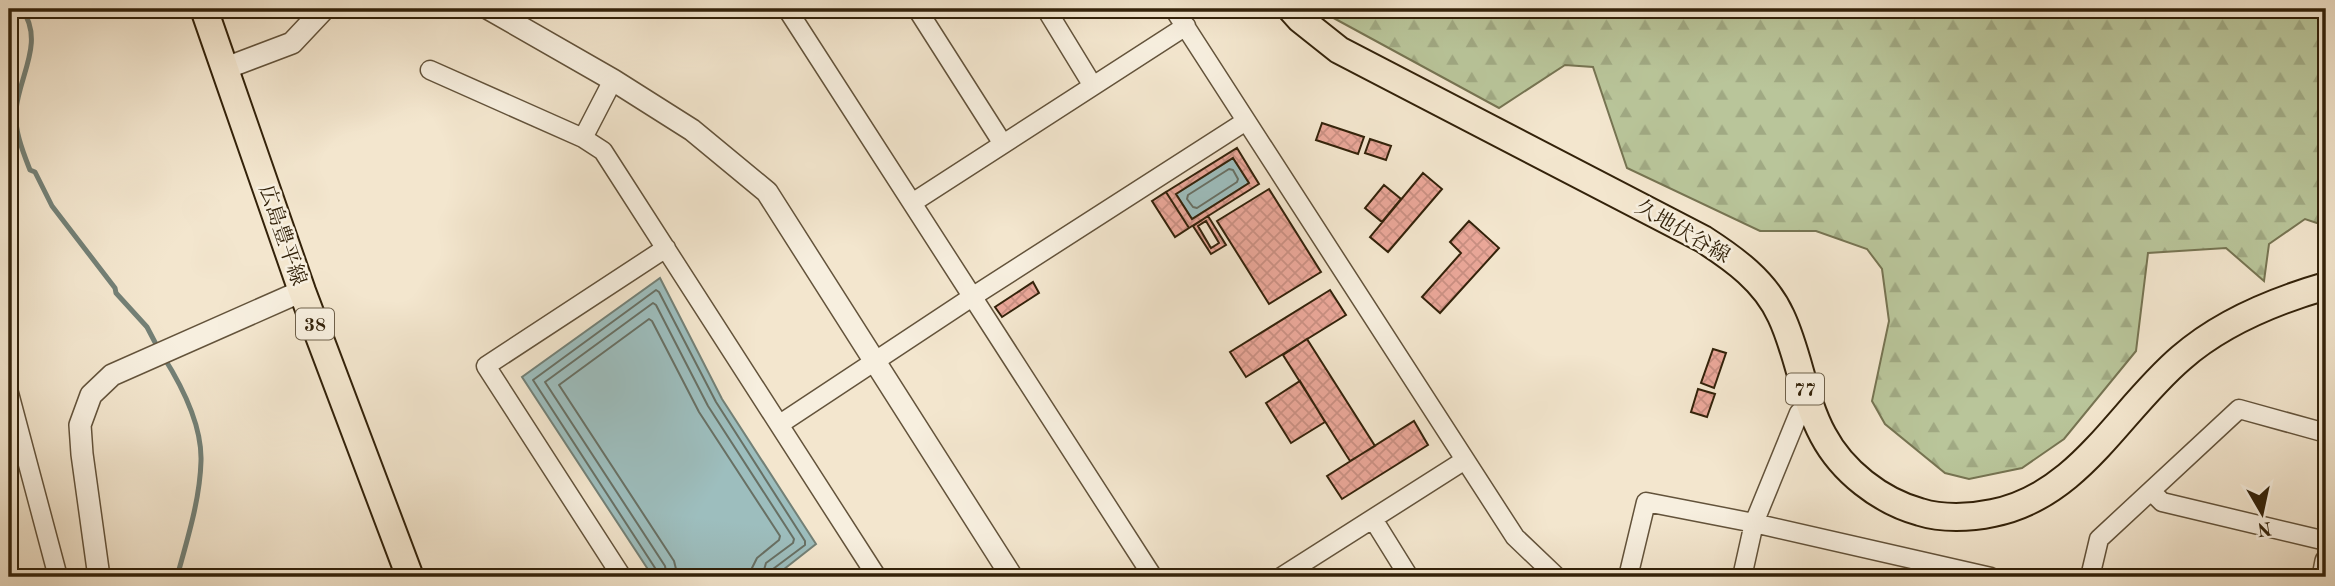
<svg xmlns="http://www.w3.org/2000/svg" width="2335" height="586" viewBox="0 0 2335 586" font-family="'Old Standard TT','Noto Serif JP',serif">
  <style>
    .forest { fill: url(#forest-firs); stroke: #767452; stroke-width: 2 }
    .water { fill: #9dbebe; stroke: #738076; stroke-width: 2 }
    .lines { fill: none; stroke-linecap: round; stroke-linejoin: round }
    .shore { stroke: #687064; stroke-width: 2 }
    .stream { stroke: #738076; stroke-width: 5 }
    .building { fill: url(#building-cross-hatch); stroke: #33220a; stroke-width: 2; fill-rule: evenodd }
    .minor-casing { stroke: #63533b; stroke-width: 21 }
    .tertiary-casing { stroke: #63533b; stroke-width: 24 }
    .primary-casing { stroke: #33220a; stroke-width: 30 }
    .minor { stroke: #f7efdf; stroke-width: 18 }
    .tertiary { stroke: #f7efdf; stroke-width: 21 }
    .primary { stroke: #f3e6ce; stroke-width: 26 }
    .labels { text-anchor: middle; stroke-width: 5; stroke-linejoin: round; paint-order: stroke }
    .shield { fill: #f7efdf; stroke: #6e604a; stroke-width: 2 }
    .shield-label { font-size: 19px; font-weight: bold; fill: #33220a }
    .street-label { font-size: 21px; fill: #33220a; stroke: #f7efdf }
  </style>
  <defs>
    <pattern id="forest-firs" width="22" height="20" patternUnits="userSpaceOnUse" patternTransform="scale(1.75)"><rect width="22" height="20" fill="#b9c59a"/><path d="M5 1l3.5 6h-7zM16 11l3.5 6h-7z" fill="#a0a983"/></pattern>
    <pattern id="building-cross-hatch" width="8" height="8" patternUnits="userSpaceOnUse" patternTransform="scale(1.75)"><rect width="8" height="8" fill="#eaa799"/><path d="M0 0l8 8M0 8l8-8" fill="none" stroke="#c98f82"/></pattern>
  </defs>
  <rect width="100%" height="100%" fill="#f3e6ce"/>
  <filter id="stains"><feTurbulence type="fractalNoise" baseFrequency=".00286" numOctaves="4"/><feColorMatrix values="0 0 0 0 .2 0 0 0 0 .09 0 0 0 0 .02 0 0 0 .5 -.17"/></filter>
  <radialGradient id="worn" r=".72"><stop offset=".6" stop-color="#630" stop-opacity="0"/><stop offset="1" stop-color="#630" stop-opacity=".3"/></radialGradient>
  <!-- forest -->
  <path class="forest" d="M1317,9H2326V226L2305,219L2269,244L2264,281L2226,248L2148,253L2136,351L2064,439L2022,468L1969,479L1945,473L1885,424L1872,401L1889,321L1882,269L1867,249L1816,231H1760L1627,168L1593,67L1565,65L1499,108Z"/>
  <!-- water -->
  <path class="water" d="M1233,158L1249,183L1192,219L1176,194Z
    M660,278L722,399L816,544L774,577H653L522,377Z"/>
  <g class="lines">
    <!-- shore -->
    <path class="shore" d="M1229,169L1233,170L1238,179L1237,182L1197,208L1193,207L1187,199L1188,195Z
      M659,577L657,571L533,380L656,290L659,292L716,402L805,541V545L773,569L771,577
      M667,577L665,566L545,382L653,303L656,305L708,406L794,539L793,543L766,563L762,577
      M678,577L674,561L559,385L649,319L652,321L699,412L780,536L779,540L757,558L752,568L751,577"/>
    <!-- stream -->
    <path class="stream" d="M22,9C45,42 19,76 16,110C14,130 23,152 30,170L35,172L52,206L115,288L116,293L147,327L158,348
      M163,356C182,386 202,426 201,461C200,500 187,540 177,577"/>
  </g>
  <!-- building -->
  <path class="building" d="M1322,123L1364,137L1358,154L1316,140Z
    M1370,139L1391,146L1386,160L1365,153Z
    M1237,148L1259,184L1189,228L1166,192ZM1233,158L1249,183L1192,219L1176,194Z
    M1423,173L1442,189L1388,252L1370,237Z
    M1384,185L1401,199L1382,222L1365,208Z
    M1269,189L1321,272L1269,304L1217,221Z
    M1166,192L1189,228L1175,237L1152,201Z
    M1208,216L1226,245L1211,254L1193,226ZM1206,221L1219,243L1211,248L1198,226Z
    M1469,221L1499,248L1440,313L1422,297L1461,253L1450,242Z
    M1033,282L1039,293L1002,317L995,307Z
    M1330,290L1346,315L1246,377L1230,352Z
    M1307,339L1375,446L1350,461L1283,355Z
    M1713,349L1726,353L1714,388L1701,383Z
    M1300,381L1325,422L1291,443L1266,403Z
    M1698,389L1715,394L1707,417L1691,412Z
    M1414,421L1428,445L1342,499L1327,476Z"/>
  <g class="lines">
    <!-- minor casing -->
    <g class="minor-casing">
      <path id="minor" d="M787,9L1153,577
        M917,9L1003,144
        M1046,9L1093,86
        M1174,9L1515,537L1557,577
        M430,70L583,138L603,151L877,577
        M583,138L613,80
        M912,203L1186,26
        M9,393L58,577
        M780,424L972,297L1246,121
        M2151,491L2162,502L2326,541
        M1373,519L1409,577
        M622,577L486,366L666,248
        M1281,577L1465,460
        M1628,577L1646,502L1754,523L1991,577
        M1742,577L1754,523L1799,413L1809,402
        M2090,577L2099,539L2239,409L2326,433"/>
    </g>
    <!-- tertiary casing -->
    <g class="tertiary-casing">
      <path id="tertiary" d="M489,9L613,80L692,130L767,192L1012,577
        M226,68L292,43L324,9
        M99,577L82,454L80,425L91,395L112,375L302,291
        M2323,577L2326,561"/>
    </g>
    <!-- primary casing -->
    <g class="primary-casing">
      <path id="primary" d="M204,9L302,291L410,577
        M1291,9L1300,19L1339,50L1703,239C1734,259 1765,281 1781,316C1799,354 1803,398 1823,435C1842,471 1880,501 1920,512C1942,519 1970,518 1993,513C2079,496 2119,411 2181,358C2222,322 2274,301 2326,286"/>
    </g>
    <!-- minor -->
    <use href="#minor" class="minor"/>
    <!-- tertiary -->
    <use href="#tertiary" class="tertiary"/>
    <!-- primary -->
    <use href="#primary" class="primary"/>
  </g>
  <g class="labels">
    <!-- shield labels -->
    <g class="shield">
      <rect x="296" y="308.5" width="38" height="31" rx="5"/>
      <rect x="1786" y="373.5" width="38" height="31" rx="5"/>
    </g>
    <g class="shield-label">
      <text x="315" y="331">38</text>
      <text x="1805" y="396">77</text>
    </g>
    <!-- street labels -->
    <g class="street-label">
      <text transform="translate(1683 231) rotate(30)" y="7">久地伏谷線</text>
      <text transform="translate(283 235) rotate(71)" y="7">広島豊平線</text>
    </g>
  </g>
  <!-- margin -->
  <rect width="2335" height="586" fill="none" stroke="#f3e6ce" stroke-width="35"/>
  <rect x="10" y="10" width="2314" height="565" fill="none" stroke="#33220a" stroke-width="3.5"/>
  <rect x="18" y="18" width="2300" height="551" fill="none" stroke="#33220a" stroke-width="2"/>
  <!-- north arrow -->
  <g transform="translate(2262 513) rotate(171)" stroke="#f7efdf" stroke-width="5" paint-order="stroke">
  <path d="M0-5L12 26L0 18L-12 26Z" fill="#33220a"/>
  <text y="-10" font-size="19" font-weight="bold" text-anchor="middle" fill="#33220a">N</text>
  </g>
  <rect width="100%" height="100%" filter="url(#stains)"/>
  <rect width="100%" height="100%" fill="url(#worn)"/>
</svg>
